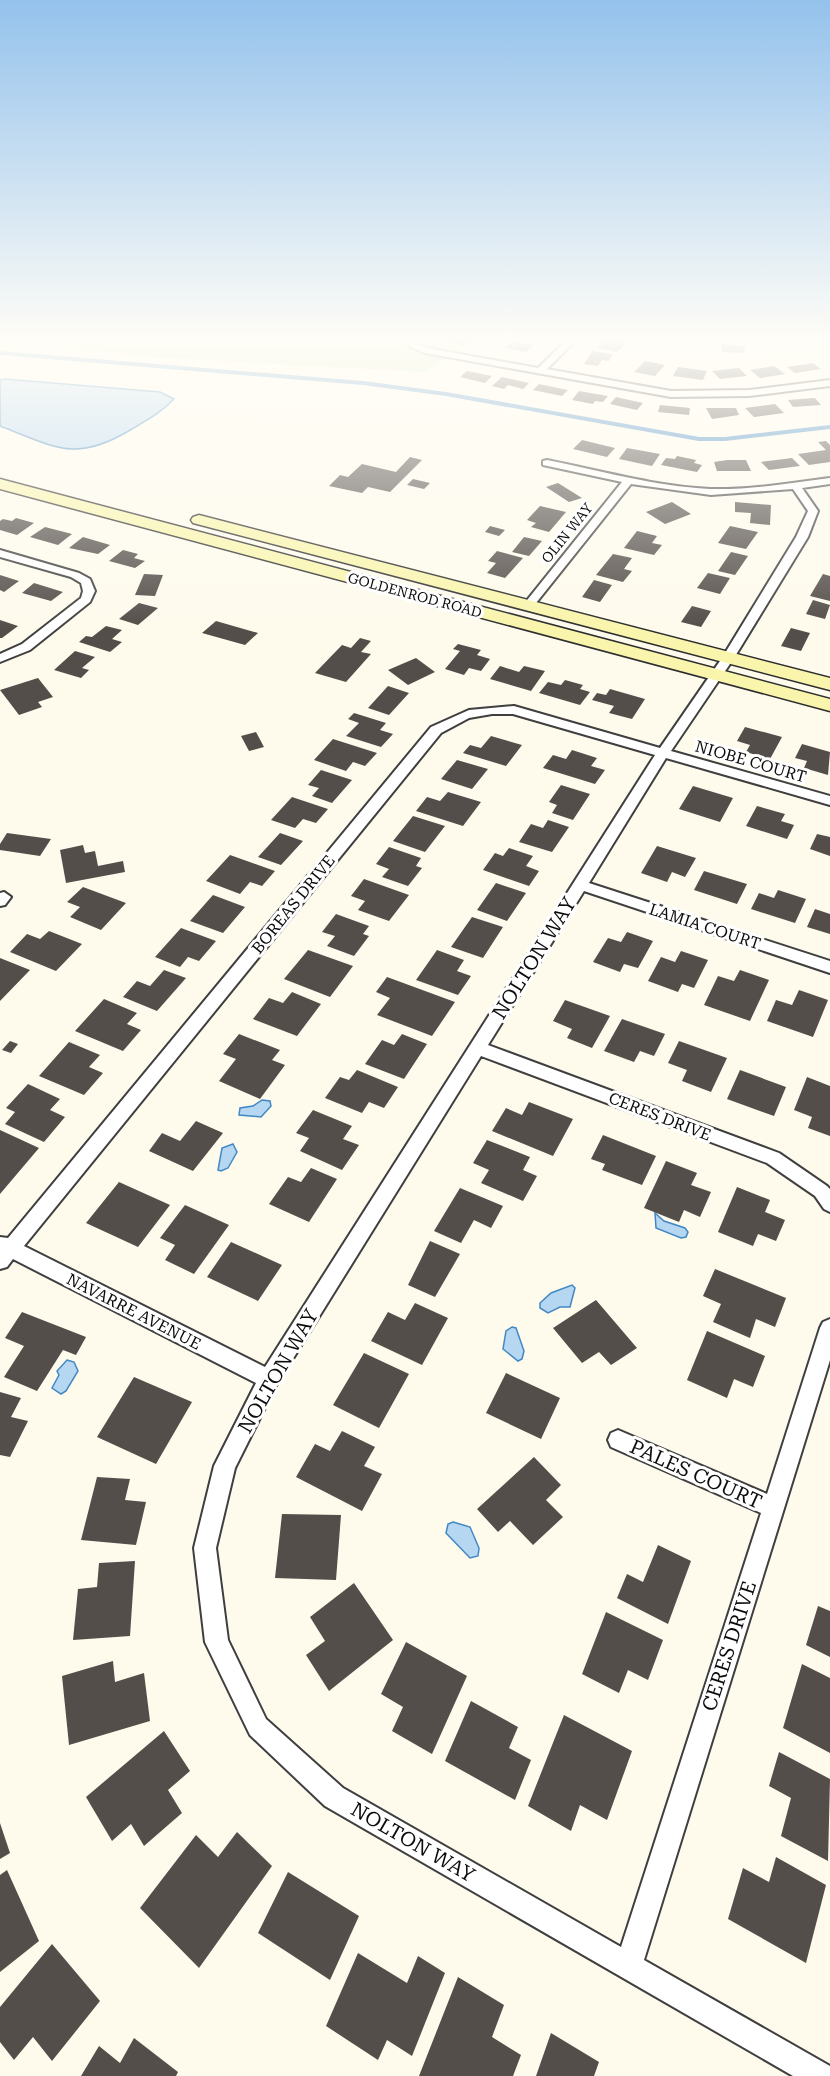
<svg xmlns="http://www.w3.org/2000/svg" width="830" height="2076" viewBox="0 0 830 2076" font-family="'Roboto Serif',serif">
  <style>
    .green { fill: #cee5b9 }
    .water { fill: #b6d7f1; stroke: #4288c3; stroke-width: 1.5 }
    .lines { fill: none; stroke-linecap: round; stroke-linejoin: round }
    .stream { stroke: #4288c3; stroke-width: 4 }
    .building { fill: #544e4a }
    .minor-casing { stroke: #3f3f3f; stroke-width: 4 }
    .secondary-casing { stroke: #2e2e2e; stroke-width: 3 }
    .minor { fill: #fff; fill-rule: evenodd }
    .secondary { fill: #f9f5ad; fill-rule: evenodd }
    .labels { text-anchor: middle; stroke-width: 6; stroke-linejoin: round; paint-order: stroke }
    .far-street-label { font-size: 14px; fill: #0c0c0c; stroke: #fff }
    .street-label { font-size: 16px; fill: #0c0c0c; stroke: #fff }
    .near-street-label { font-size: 20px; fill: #0c0c0c; stroke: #fff }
  </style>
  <rect width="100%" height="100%" fill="#fefbed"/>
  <!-- green -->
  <path class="green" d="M0,338H452L461,350L424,372L168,358L32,345L0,350Z"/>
  <!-- water -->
  <path class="water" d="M5,379L160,392L174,399C162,412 147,420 132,429C76,463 57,448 0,426V380Z
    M262,1100L270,1101L271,1106L261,1117L239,1115L240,1108L253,1106Z
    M233,1144L237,1152L228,1168L221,1171L218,1170L222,1148Z
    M655,1213L664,1221L685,1228L688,1232L686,1237L681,1238L656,1228Z
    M572,1285L575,1288L570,1307H560L548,1313L540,1308V1303L551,1293Z
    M512,1327L516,1328L524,1351L522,1359L518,1361L503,1349L506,1331Z
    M67,1360L74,1362L78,1371L66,1391L61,1394L52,1388L59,1375L57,1371Z
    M453,1522L470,1527L479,1548L478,1556L470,1558L446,1533L448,1524Z"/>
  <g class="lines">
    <!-- stream -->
    <path class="stream" d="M0,353L363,383L446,394L699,439H725L830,427"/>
  </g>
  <!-- building -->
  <path class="building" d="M444,338H461L471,340L465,346L441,341Z
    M606,338H612L628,341L617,352L597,348Z
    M513,341L534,345L526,352L505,348Z
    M722,344L745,346L744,353L722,352Z
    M592,351L613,354L609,361L602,360L598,366L584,364Z
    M645,361L665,365L655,376L634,372Z
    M813,363L821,369L795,373L787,367Z
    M774,366L785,374L760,378L750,370Z
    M678,367L707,371L703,380L673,376Z
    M739,368L747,376L720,379L712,371Z
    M467,371L492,376L485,383L460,377Z
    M502,377L529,383L523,389L508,385L504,389L492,386Z
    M539,384L568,390L562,396L533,390Z
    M579,391L608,396L603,402L595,401L593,404L572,400Z
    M616,397L643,403L637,410L610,404Z
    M815,398L821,405L793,407L788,400Z
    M775,404L784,413L754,417L745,408Z
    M660,405L690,408L689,415L658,412Z
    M706,408H736L739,415L712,419Z
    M582,440L615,448L607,457L573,449Z
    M826,441L830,445V462L809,465L798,454L826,450L818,442Z
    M627,448L660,454L652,466L619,459Z
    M677,456L696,460L694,463L702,465L697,472L661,465L666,458L675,459Z
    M410,457L422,460L390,492L368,487L362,493L329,486L340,475L348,477L362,464L396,472Z
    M792,458L800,466L769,470L761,462Z
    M727,460H746L751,471H717L714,462Z
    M413,479L430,483L424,489L407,485Z
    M558,483L582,498L569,502L546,487Z
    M672,502L691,514L665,524L646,512Z
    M735,502L771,505L770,525L750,523L751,513L735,512Z
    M540,506L566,512L549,532L531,527L536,523L527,520Z
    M16,518L34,523L17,535L0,530V521L3,519L12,521Z
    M490,526L505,530L499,536L485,532Z
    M730,526L758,532L746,549L718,543Z
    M45,527L72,534L58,545L30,537Z
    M637,531L657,536L652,543L662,545L654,555L624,548Z
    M83,537L110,545L98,554L69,548Z
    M524,537L542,541L529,556L512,552Z
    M123,550L138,554L134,558L145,561L135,568L109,561Z
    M497,551L523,558L505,578L487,573L496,563L488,561Z
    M731,552L748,556L735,575L718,571Z
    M613,554L632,558L624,569L632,571L623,582L596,575Z
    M708,573L730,578L720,594L697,588Z
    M144,574L163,575L155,596L135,595Z
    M823,574L830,576V601L810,596Z
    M0,575L19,581L4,592L0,590Z
    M594,580L612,585L600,602L582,597Z
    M34,583L63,592L51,601L22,593Z
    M813,600L830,605L825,619L806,614Z
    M139,603L158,608L138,625L119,619Z
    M692,606L711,611L701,627L681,622Z
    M0,620L18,626L2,638H0Z
    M216,621L258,633L245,645L202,633Z
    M106,626L122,630L112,639L122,642L110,652L79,642L86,636L92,637Z
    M791,628L810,633L801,651L781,646Z
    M360,638L371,641L361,652L371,654L346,682L315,673L342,645L351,648Z
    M458,644L481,650L477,655L490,659L481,671L469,668L464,675L445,669L460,651L453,649Z
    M75,651L95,657L82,668L89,670L81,678L54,670Z
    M416,658L435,672L408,685L388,670Z
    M500,666L519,672L524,666L545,671L531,691L490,679Z
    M38,678L53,697L38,702L42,707L19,715L0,690Z
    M565,680L583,685L580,689L590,692L580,705L539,693L548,682L561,685Z
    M388,686L409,693L389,715L368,708Z
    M610,689L645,699L632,719L609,713L614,706L592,700L597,693L606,695Z
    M354,713L386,723L380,730L393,734L381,747L346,736L359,723L348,719Z
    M745,727L782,737L770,759L746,752L750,745L737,741Z
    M256,732L264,747L249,751L241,736Z
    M491,736L522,745L506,766L463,753L470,745L481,748Z
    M333,739L377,753L365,766L353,762L346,771L314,760Z
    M802,744L830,752L828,775L804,768L807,761L795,758Z
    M572,750L597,758L591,766L605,770L595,784L543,768L553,755L566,759Z
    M457,760L488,769L472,789L441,779Z
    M321,770L352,780L332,803L312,796L319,788L308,785Z
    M561,785L590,794L573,820L552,813L557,805L549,802Z
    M693,786L733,798L720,822L679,809Z
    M448,792L481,802L463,826L416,811L427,797L440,801Z
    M292,797L328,809L316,823L303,819L295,828L271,820Z
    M757,806L785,814L781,821L794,825L787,839L746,826Z
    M413,816L445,826L425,852L393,841Z
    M548,820L569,827L552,852L519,842L531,824L543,828Z
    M7,833L51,839L40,856L0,850V844Z
    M280,833L303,841L281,865L258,857Z
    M817,834L830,837V856L810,849Z
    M83,845L85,853L95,851L98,866L123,861L125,872L66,883L60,850Z
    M657,846L696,858L685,877L672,872L667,882L641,873Z
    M389,847L421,858L416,866L422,868L408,886L382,877L389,869L376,864Z
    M509,848L533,856L526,866L539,871L529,886L483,870L495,853L503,856Z
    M230,855L275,871L262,886L250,882L240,894L206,881Z
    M704,871L747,884L737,904L694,890Z
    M364,879L409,895L389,921L358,910L365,901L351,896Z
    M496,883L526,893L507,921L477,910Z
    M83,887L126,903L101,930L70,917L80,907L67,902Z
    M778,890L806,899L795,923L751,909L759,893L774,898Z
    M213,895L245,907L223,933L190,921Z
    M815,909L830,914V934L807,927Z
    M336,914L369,926L363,934L369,936L354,956L327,946L335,936L322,932Z
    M472,917L503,927L483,958L451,947Z
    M181,928L216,941L199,961L188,957L180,967L155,957Z
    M49,931L82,944L56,971L10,952L27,934L40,939Z
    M627,932L653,941L638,968L624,964L620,972L593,962L608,938L621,942Z
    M308,950L353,966L330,997L284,979Z
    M437,950L464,960L457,971L471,976L458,995L416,980Z
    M681,951L708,960L694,988L682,984L678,992L648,981L661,957L675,962Z
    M0,958L30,970L0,1001Z
    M164,970L186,978L157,1011L123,997L137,981L150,986Z
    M740,970L769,980L750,1021L704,1005L718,976L734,981Z
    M387,977L455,1002L432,1036L377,1015L390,998L376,992Z
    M799,990L828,1000L813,1037L767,1021L776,1000L792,1005Z
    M292,992L321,1004L297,1036L253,1019L269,998L283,1003Z
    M104,999L137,1013L127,1024L141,1030L123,1051L75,1031Z
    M565,1000L610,1016L592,1048L567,1038L572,1029L553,1021Z
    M622,1019L665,1034L654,1056L640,1051L634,1062L604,1051Z
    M239,1034L280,1050L272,1060L285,1065L260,1099L219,1081L236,1059L223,1054Z
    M402,1034L427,1044L404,1079L365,1064L382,1040L394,1045Z
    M10,1041L18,1044L11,1053L2,1050Z
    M679,1041L727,1058L711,1092L682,1081L687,1070L668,1063Z
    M69,1042L100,1055L89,1067L103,1073L84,1095L39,1076Z
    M357,1070L398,1087L384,1108L369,1102L362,1113L325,1098L340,1077L349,1080Z
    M740,1070L786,1087L774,1116L727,1099Z
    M807,1077L830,1086V1136L808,1128L812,1117L794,1110Z
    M28,1084L60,1099L50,1110L65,1117L44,1142L5,1124L15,1112L6,1108Z
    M529,1102L573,1119L553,1156L492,1131L506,1108L522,1115Z
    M313,1110L352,1126L343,1139L359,1145L342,1170L300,1151L309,1138L296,1133Z
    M196,1121L223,1133L193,1171L149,1151L162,1133L180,1141Z
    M0,1130L39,1148L0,1194Z
    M603,1135L656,1156L642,1185L602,1170L605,1164L591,1159Z
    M487,1140L530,1157L523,1170L537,1176L523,1201L481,1183L489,1170L473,1163Z
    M666,1161L697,1173L691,1185L711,1192L700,1217L684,1210L679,1222L644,1208Z
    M311,1168L337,1179L309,1222L269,1204L288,1177L301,1182Z
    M119,1182L170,1205L138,1247L86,1223Z
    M737,1187L770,1200L765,1212L785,1220L776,1241L758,1234L753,1246L718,1232Z
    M460,1188L503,1206L491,1228L474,1220L461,1243L434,1231Z
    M185,1205L229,1225L194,1274L165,1260L175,1245L160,1238Z
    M430,1241L460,1254L435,1297L408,1285Z
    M231,1242L282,1265L258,1301L207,1277Z
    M715,1269L786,1298L775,1327L756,1319L750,1338L713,1322L721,1304L703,1296Z
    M596,1300L637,1348L611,1365L599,1352L582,1363L553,1328Z
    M415,1303L448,1318L422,1365L371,1341L388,1312L405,1320Z
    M22,1312L86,1337L76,1355L63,1350L37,1391L4,1377L24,1346L5,1338Z
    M707,1331L765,1356L753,1387L734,1379L727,1398L687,1380Z
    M364,1353L409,1374L379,1428L333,1405Z
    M506,1373L560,1398L541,1439L486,1413Z
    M134,1377L192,1402L156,1464L97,1437Z
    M0,1392L21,1398L11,1417L28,1421L10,1457L0,1455Z
    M342,1431L375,1447L364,1466L382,1474L362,1511L296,1477L315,1444L330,1451Z
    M534,1457L561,1485L546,1500L563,1517L533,1545L510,1521L498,1532L477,1509Z
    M97,1477L130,1479L125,1500L146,1502L136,1545L81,1540Z
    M282,1514L341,1515L336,1580L275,1578Z
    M658,1545L691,1561L668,1624L617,1598L627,1574L643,1582Z
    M135,1561L130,1636L73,1640L78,1589L97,1587L99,1563Z
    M354,1583L393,1640L329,1691L306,1655L325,1641L310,1617Z
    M818,1606L830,1611V1657L806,1645Z
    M606,1612L663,1640L648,1680L628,1670L619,1693L582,1674Z
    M406,1642L467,1676L432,1754L392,1731L403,1707L381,1694Z
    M113,1661L115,1682L144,1673L150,1721L69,1745L62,1676Z
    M802,1664L830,1678V1753L783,1728Z
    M471,1701L518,1727L509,1748L531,1760L515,1800L445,1761Z
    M564,1715L632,1751L607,1820L580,1805L571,1831L528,1806Z
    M164,1731L190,1771L168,1790L182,1813L144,1846L131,1824L112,1841L86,1797Z
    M779,1752L830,1779L828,1861L781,1836L791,1798L769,1786Z
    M0,1823L10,1853L0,1859Z
    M237,1832L272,1866L199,1968L140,1908L196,1835L218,1857Z
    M776,1857L826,1885L806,1963L728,1919L743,1868L769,1882Z
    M7,1870L39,1941L0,1972V1875Z
    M288,1872L359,1916L330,1980L258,1933Z
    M52,1944L100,2001L52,2061L33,2037L14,2060L0,2042V2007Z
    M358,1953L407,1983L418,1956L445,1973L412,2056L387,2040L378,2060L326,2026Z
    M458,1977L504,2005L492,2037L521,2055L513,2076H419Z
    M551,2033L599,2062L594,2076H536Z
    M134,2038L178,2072L176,2076H81L99,2046L120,2063Z"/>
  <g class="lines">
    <!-- minor casing -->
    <g class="minor-casing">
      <path id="minor" d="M409,338H417V344L427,348L538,368L569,338H578L547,369L671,391L749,390L830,380V386L749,396L671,397L425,353L410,347Z
        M547,460C602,471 654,486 710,489C751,490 790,483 830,478V484L802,488L818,511L808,537L734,658L671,751L830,796V805L666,758L589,883L830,961V973L584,891L488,1045L779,1153L827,1186L830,1189V1212L824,1209L815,1196L767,1163L481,1056L276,1386L235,1468L216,1548L228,1640L266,1719L343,1788L621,1947L761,1513L611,1447L608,1440L611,1433L618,1430L767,1494L820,1328L823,1322L830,1319V1360L644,1960L830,2066V2076H793L325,1806L250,1735L205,1642L194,1548L214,1466L256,1383L13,1259L7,1267L0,1269V1237L8,1238L431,727L469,710L514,706L660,748L722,658L796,537L808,511L793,489L711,495L631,484L532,608L528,610L522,606L524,604L622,482L543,465V461ZM492,714H513L655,755L265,1367L24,1246L441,733L469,718Z
        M0,550L79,573L90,579L95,591L90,602L30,650L0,662V654L22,644L81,598L83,591L81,583L71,577L0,557Z
        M4,892L11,897L5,905L0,906V893Z"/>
    </g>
    <!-- secondary casing -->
    <g class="secondary-casing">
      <path id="secondary" d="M0,479L830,699V711L0,489Z
        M199,515L830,678V690L193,523L191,520L193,517Z"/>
    </g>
    <!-- minor -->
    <use href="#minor" class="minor"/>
    <!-- secondary -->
    <use href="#secondary" class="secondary"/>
  </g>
  <!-- sky -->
  <linearGradient id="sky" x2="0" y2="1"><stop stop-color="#94c2ec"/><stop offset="0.54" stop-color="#fffdf7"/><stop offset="1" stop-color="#fffdf7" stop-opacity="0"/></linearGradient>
  <rect width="830" height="629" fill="url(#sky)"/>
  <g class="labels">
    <!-- far-street labels -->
    <g class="far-street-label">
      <text transform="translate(567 533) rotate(-51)" y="5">OLIN WAY</text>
      <text transform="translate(415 595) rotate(15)" y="5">GOLDENROD ROAD</text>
    </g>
    <!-- street labels -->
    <g class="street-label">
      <text transform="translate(751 761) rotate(16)" y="6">NIOBE COURT</text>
      <text transform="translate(293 904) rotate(-51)" y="6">BOREAS DRIVE</text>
      <text transform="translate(705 926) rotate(18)" y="6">LAMIA COURT</text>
      <text transform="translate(660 1116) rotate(21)" y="6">CERES DRIVE</text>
      <text transform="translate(134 1311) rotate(27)" y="6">NAVARRE AVENUE</text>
    </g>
    <!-- near-street labels -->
    <g class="near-street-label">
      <text transform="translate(534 958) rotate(-58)" y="7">NOLTON WAY</text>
      <text transform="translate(278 1371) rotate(-60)" y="7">NOLTON WAY</text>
      <text transform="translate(696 1474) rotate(24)" y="7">PALES COURT</text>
      <text transform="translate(729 1646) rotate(-72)" y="7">CERES DRIVE</text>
      <text transform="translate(413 1842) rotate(30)" y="7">NOLTON WAY</text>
    </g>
  </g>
</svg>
